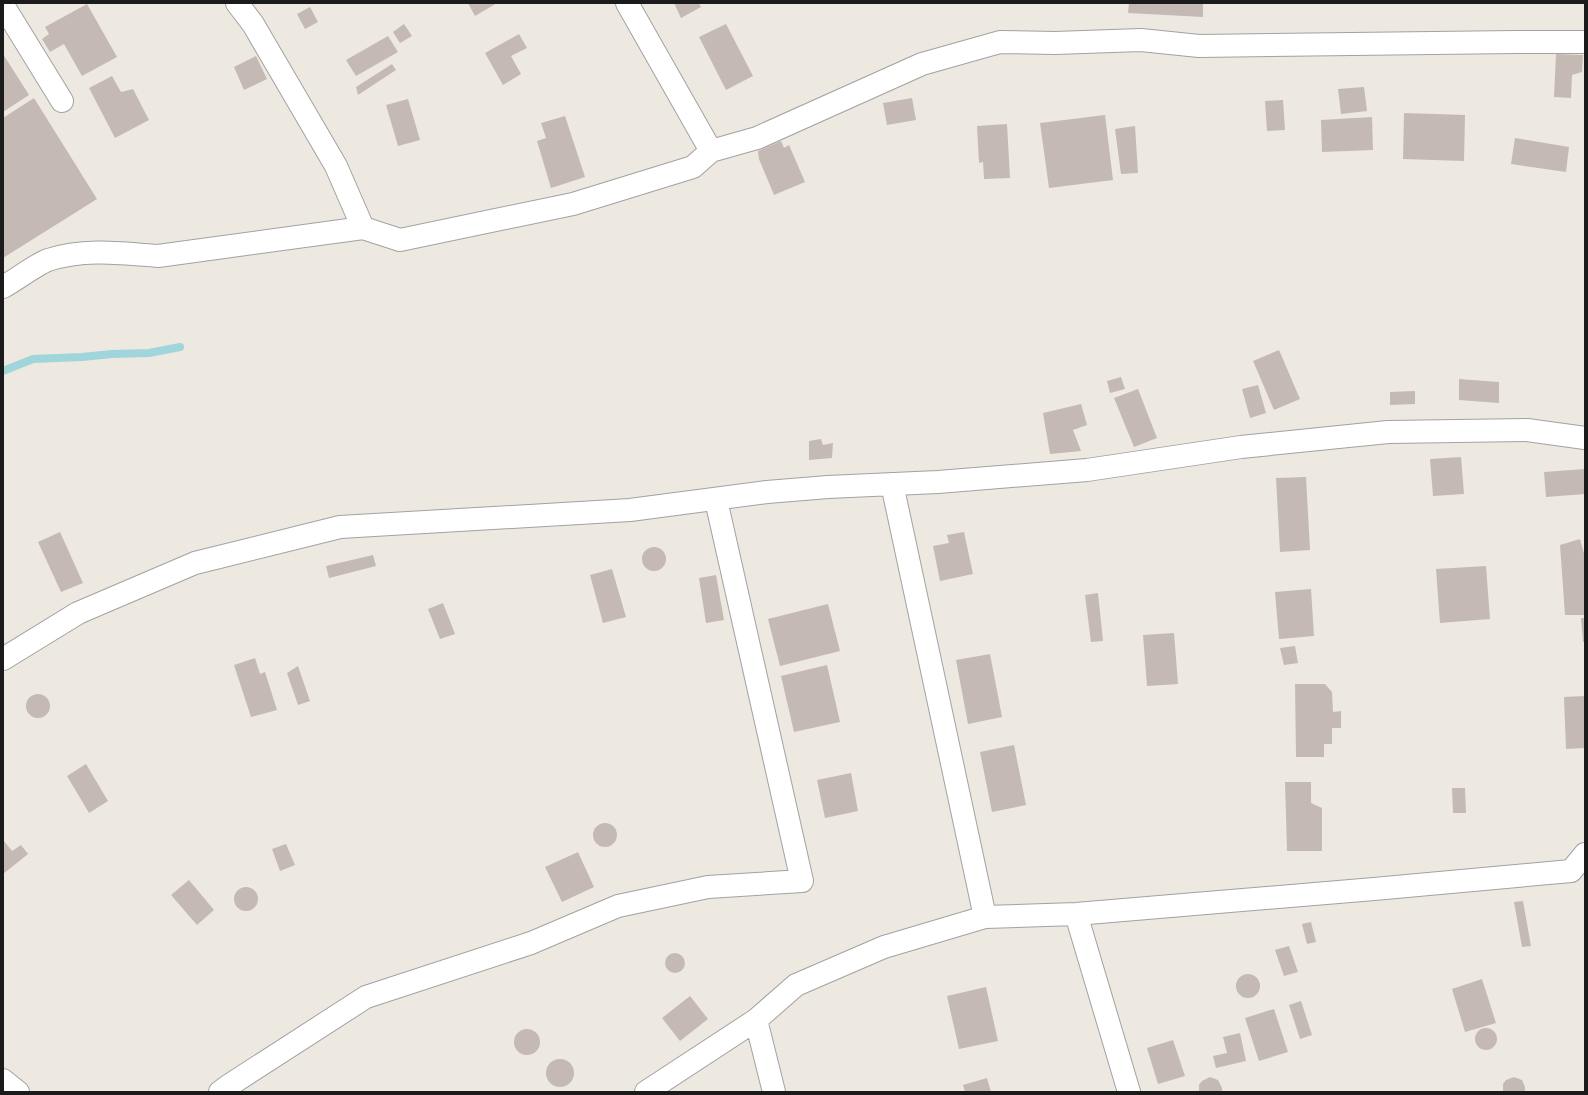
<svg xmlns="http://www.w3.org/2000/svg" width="1588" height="1095" viewBox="0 0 1588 1095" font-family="Overpass,sans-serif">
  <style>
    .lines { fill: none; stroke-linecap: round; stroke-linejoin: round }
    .stream { stroke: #a0d5dc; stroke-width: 8 }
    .building { fill: #c5b9b4 }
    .minor-casing { stroke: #a2a2a2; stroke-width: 24 }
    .minor { stroke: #fff; stroke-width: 22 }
  </style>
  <rect width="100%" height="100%" fill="#ede8e0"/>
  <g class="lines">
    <!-- stream -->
    <path class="stream" d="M3,371L33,359L82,357L112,354L149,353L180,347"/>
  </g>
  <!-- building -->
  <path class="building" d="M468,3H497L475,16Z
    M674,3H699L701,7L681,18Z
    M1129,3H1203V17L1128,13Z
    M87,4L117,57L82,76L64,44L50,52L42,39L49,34L45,27Z
    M310,7L318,22L305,29L297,14Z
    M404,24L412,36L400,43L393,32Z
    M726,24L753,76L726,90L699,37Z
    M519,34L527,48L511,56L521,74L503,85L485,53Z
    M388,36L398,52L356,76L346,60Z
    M3,54L29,95L3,112Z
    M1556,54L1583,55L1582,72L1572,75L1571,98L1554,97Z
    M256,56L267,79L244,90L234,67Z
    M392,64L396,70L358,95L356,87Z
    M112,76L121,92L133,89L149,120L115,138L89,88Z
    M1364,87L1367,111L1341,114L1338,89Z
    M34,98L97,199L3,258V118Z
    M912,98L916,120L887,125L883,103Z
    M408,99L420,140L398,146L386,105Z
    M1283,100L1285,130L1267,131L1265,101Z
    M1404,113L1465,115L1464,161L1403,159Z
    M1105,115L1113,180L1049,188L1040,123Z
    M565,116L585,177L551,188L537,141L546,138L541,123Z
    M1372,117L1373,150L1322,152L1321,120Z
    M1007,124L1010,178L984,179L983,162L979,163L977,126Z
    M1135,126L1138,173L1121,174L1115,129Z
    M1515,138L1569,147L1566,172L1511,164Z
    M781,141L784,148L789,145L805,182L774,195L759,159L758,151Z
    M1279,350L1300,399L1274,410L1253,361Z
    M1121,377L1125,389L1110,393L1107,381Z
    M1459,379L1499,382V403L1459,400Z
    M1258,385L1266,413L1250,418L1242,389Z
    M1138,389L1157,438L1134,447L1114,398Z
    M1415,391V404L1390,405V392Z
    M1081,404L1087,425L1073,430L1081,451L1050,454L1043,413Z
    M821,439L823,445L833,443L832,458L809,460V441Z
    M1461,457L1464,494L1433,496L1430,459Z
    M1585,469V494L1546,497L1544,472Z
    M1306,477L1310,550L1280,552L1276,478Z
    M60,532L83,583L61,592L38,542Z
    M964,532L973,574L940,581L933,546L949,543L947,535Z
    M1580,539L1585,557V615H1565L1560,545Z
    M642 559a12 12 0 1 1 24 0a12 12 0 1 1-24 0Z
    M373,555L376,566L329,578L326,566Z
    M1486,566L1490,619L1440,623L1436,569Z
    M612,569L626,617L603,623L590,575Z
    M716,575L724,620L706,623L699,578Z
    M1311,589L1314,636L1279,639L1275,592Z
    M1098,593L1103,641L1091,642L1085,595Z
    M443,603L455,634L440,639L428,609Z
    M828,604L840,651L780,666L768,619Z
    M1581,618H1585V642H1583Z
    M1174,633L1178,684L1147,686L1143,635Z
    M1295,646L1298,663L1284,665L1280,648Z
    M990,654L1002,717L968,724L956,660Z
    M255,658L260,674L265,672L277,710L251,717L234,665Z
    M827,665L840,722L794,732L781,676Z
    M298,666L310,701L298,705L287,673Z
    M1295,684H1325L1332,692L1333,712L1341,711V728H1332V744H1324V757H1296Z
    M26 706a12 12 0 1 1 24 0a12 12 0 1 1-24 0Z
    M1585,696V748L1566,749L1564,697Z
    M1014,745L1026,805L992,812L980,752Z
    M86,764L108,801L89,813L67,776Z
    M851,773L858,811L825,818L817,780Z
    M1285,782H1311V803L1322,808V851H1287Z
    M1452,788H1465L1466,813H1453Z
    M593 835a12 12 0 1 1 24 0a12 12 0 1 1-24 0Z
    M3,840L12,851L21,845L28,854L3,874Z
    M286,844L295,865L280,871L272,849Z
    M578,852L594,887L562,902L545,867Z
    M189,880L214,910L197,925L171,895Z
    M234 899a12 12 0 1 1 24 0a12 12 0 1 1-24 0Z
    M1523,901L1531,946L1522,947L1514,902Z
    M1311,922L1316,942L1307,944L1302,924Z
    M1289,946L1298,972L1284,976L1275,950Z
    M665 963a10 10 0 1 1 20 0a10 10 0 1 1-20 0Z
    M1236 986a12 12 0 1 1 24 0a12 12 0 1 1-24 0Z
    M1482,979L1496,1023L1465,1032L1452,989Z
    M986,987L998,1041L959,1049L947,996Z
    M690,996L708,1019L680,1041L662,1018Z
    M1301,1001L1312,1035L1300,1039L1289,1005Z
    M1274,1009L1288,1052L1259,1061L1245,1018Z
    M1475 1039a11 11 0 1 1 22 0a11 11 0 1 1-22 0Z
    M514 1042a13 13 0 1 1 26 0a13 13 0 1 1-26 0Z
    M1240,1033L1246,1061L1216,1068L1213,1056L1227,1053L1223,1037Z
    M1173,1040L1185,1076L1158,1084L1147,1048Z
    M546 1073a14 14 0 1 1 28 0a14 14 0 1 1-28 0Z
    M1210,1077L1218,1080L1222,1088V1092H1199V1085L1202,1081Z
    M1514,1077L1522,1080L1525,1087V1092H1503V1084L1506,1080Z
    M987,1078L991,1092H965L963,1085Z"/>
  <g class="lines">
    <!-- minor casing -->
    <g class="minor-casing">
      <path id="minor" d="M237,3L253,24L336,166L363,228
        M627,3L711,151
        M3,5L62,101
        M3,287C16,280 35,265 48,260C83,248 122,253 158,256L363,228L400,240L573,204L693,167L711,151L757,138L922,64L1000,42L1055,43L1141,40L1199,46L1515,42H1585
        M892,484L985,917
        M3,659L78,613L195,563L340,527L630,510L767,492L828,487L938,482L1087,470L1241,447L1388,432L1527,430L1585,438
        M1076,914L1129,1092
        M756,1020L774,1092
        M3,1080L18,1092
        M220,1092L228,1086L366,997L531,943L618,906L708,887L802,881L716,500
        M646,1092L756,1020L796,985L884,947L985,917L1076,914L1374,889L1571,871L1585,854"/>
    </g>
    <!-- minor -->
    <use href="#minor" class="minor"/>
  </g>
  <!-- border -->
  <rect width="1588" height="1095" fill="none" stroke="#1b1b1b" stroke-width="8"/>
</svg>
